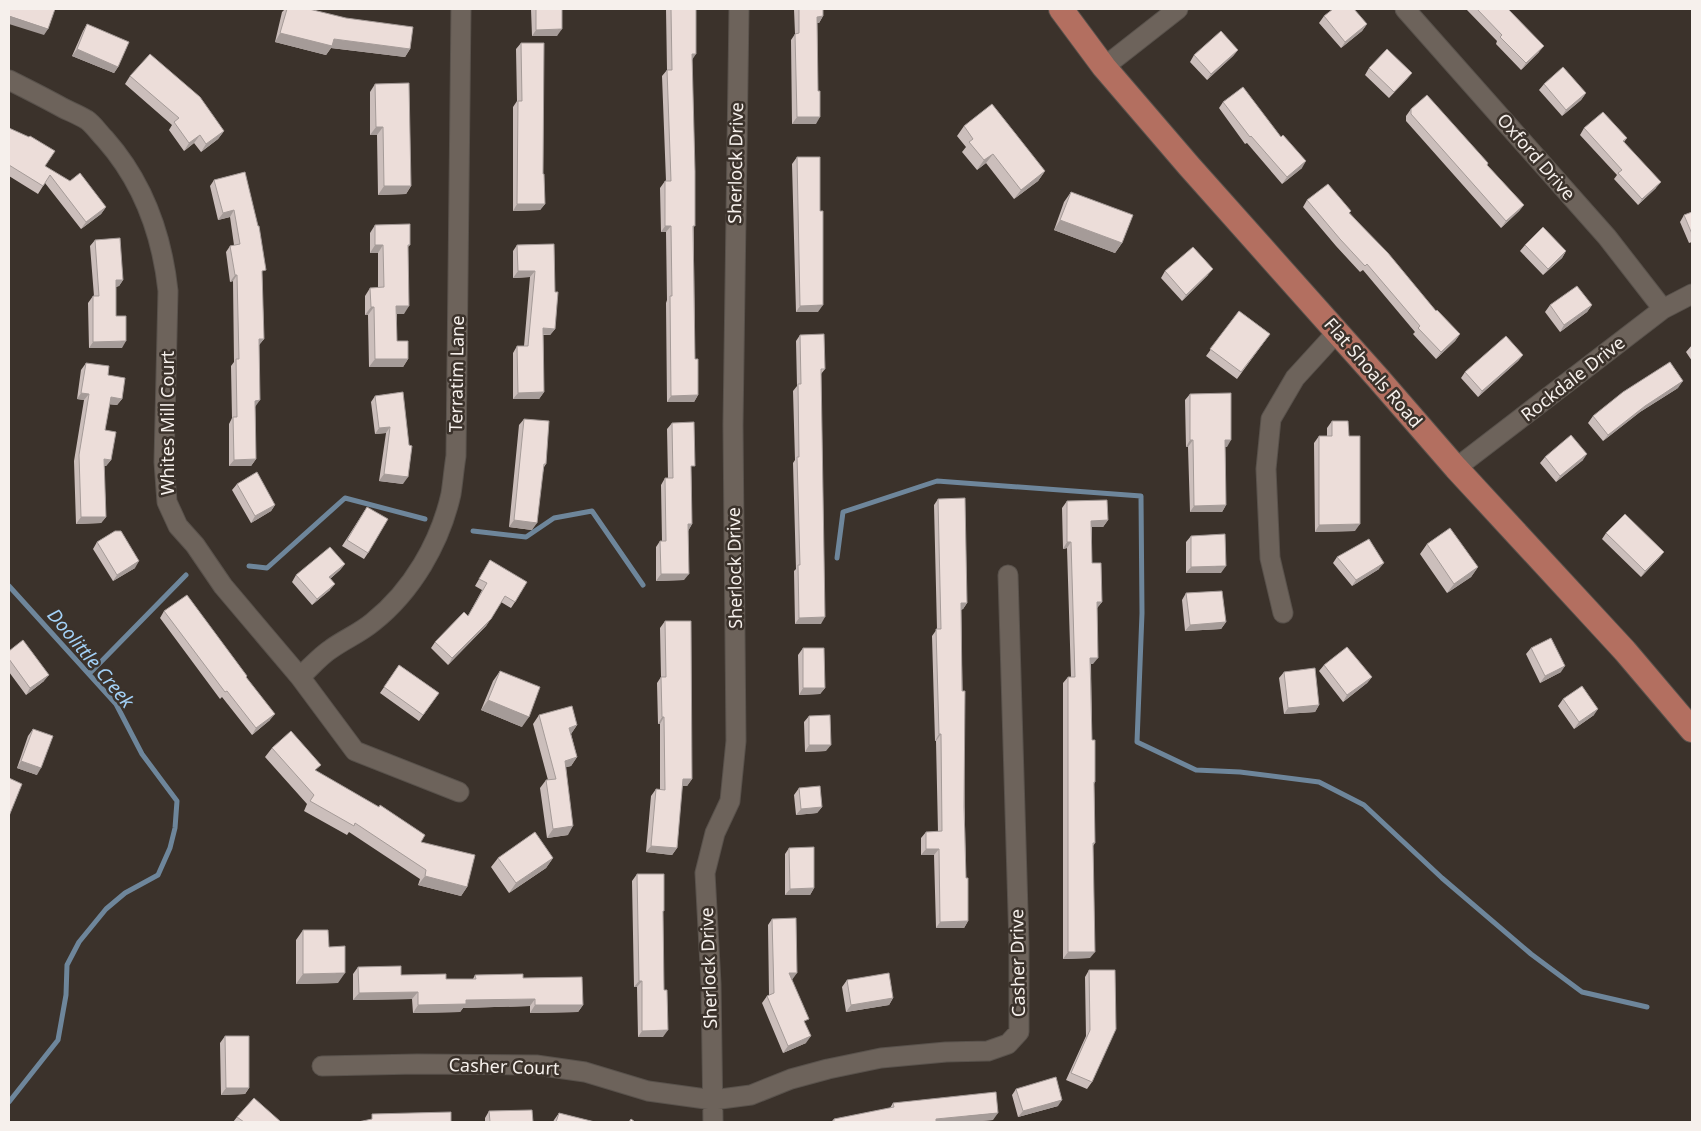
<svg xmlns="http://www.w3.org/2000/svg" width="1701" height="1131" viewBox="0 0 1701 1131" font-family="'Noto Sans',sans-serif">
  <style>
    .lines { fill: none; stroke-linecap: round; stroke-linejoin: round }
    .stream { stroke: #6e869b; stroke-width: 5 }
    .minor-casing { stroke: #59524c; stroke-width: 21 }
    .major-casing { stroke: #59524c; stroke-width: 26 }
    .minor { stroke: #6d635b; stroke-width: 19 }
    .major { stroke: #b36f60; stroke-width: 24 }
    .wall { fill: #cbbebb }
    .shaded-wall { fill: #a59b98 }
    .building { fill: #ecddd9; stroke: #a59b98 }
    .labels { text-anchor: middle; stroke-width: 5; stroke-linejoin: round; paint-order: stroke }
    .street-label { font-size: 18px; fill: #f6f0ec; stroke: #3b322b }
    .water-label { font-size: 19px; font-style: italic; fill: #a3d1f7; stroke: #3b322b }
  </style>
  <rect width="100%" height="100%" fill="#3b322b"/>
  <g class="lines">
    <!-- stream -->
    <path class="stream" d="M473,531L526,537L554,518L592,511L643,585
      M837,558L843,512L937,481L1141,496L1142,613L1137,742L1196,770L1240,772L1319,782L1364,805L1442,878L1531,954L1582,992L1647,1007
      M249,566L267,568L345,498L425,519
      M9,586L116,704L142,754L177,801L175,828L170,848L158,875L125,893L106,909L79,942L67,965L66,995L58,1040L9,1102
      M89,674L186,575"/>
    <!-- minor casing -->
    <g class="minor-casing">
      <path id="minor" d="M1405,9L1607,237L1663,309
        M1104,67L1178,9
        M9,80C27,89 45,98 63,108C71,112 79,115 87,120C93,124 99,133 105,139C143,182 162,235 168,291L164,462L167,502L178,526L195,545L223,586L300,677L355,751L459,792
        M1456,468L1663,309L1692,294
        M1283,613L1270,558L1266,469L1271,419L1295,378L1337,332
        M300,677C310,668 320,656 331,649C345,639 360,633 373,622C412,591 440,543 451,494C453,481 454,468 456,456L461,9
        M322,1066L417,1064L536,1065L585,1072L648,1091L713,1100L751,1095L791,1079L828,1069L881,1058L946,1052L988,1051L1008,1044L1019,1032V945L1008,575
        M713,1122L711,984L705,873L715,833L730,801L736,741L733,425L739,9"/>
    </g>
    <!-- major casing -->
    <g class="major-casing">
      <path id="major" d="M1061,9L1104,67L1189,166L1377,377L1456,468L1625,651L1692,730"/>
    </g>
    <!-- minor -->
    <use href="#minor" class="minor"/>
    <!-- major -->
    <use href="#major" class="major"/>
  </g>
  <!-- wall -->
  <path class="wall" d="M285,9H309L410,49L405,57L331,48L326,55L275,42L282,12Z
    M531,9H562L557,36H532Z
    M666,9H696L692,60L695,359L698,395L694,402H667L666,303L667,300L666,232H661L660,188L665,181H666L662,76L667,70Z
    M794,9H823V16L819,23H817L818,91L816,124H792L791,40L795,34Z
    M1466,9H1508L1539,52L1521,70L1496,44L1497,41Z
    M1324,16L1367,24L1362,31L1341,48L1319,23Z
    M87,24L118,67L114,73L72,56L83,31Z
    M521,43L543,174L545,204L540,210L513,211V107L517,101L516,49Z
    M1238,50L1233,56L1207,80L1190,62L1194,55Z
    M1369,68L1412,73L1407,79L1389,98L1365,75Z
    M130,76L224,131L218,139L201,152L194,143L184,151L169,130L172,125L125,84Z
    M375,84L411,186L406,194L378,195L377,135H370V92Z
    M1544,84L1586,93L1581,100L1562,116L1539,90Z
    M1223,102L1302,168L1282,184L1247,143L1245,144L1219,108Z
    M1411,109L1488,163L1487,165L1524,205L1519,211L1501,228L1406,121V116Z
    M964,126L1045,171L1038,181L1014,199L986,163L977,170L962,152L966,147L957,136Z
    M9,128L45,166L106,207L101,214L81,229L45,183L38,194L9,176Z
    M1584,128L1627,138L1624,142L1656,188L1638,205L1614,179L1617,175L1580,135Z
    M797,157L818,312H796L792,164Z
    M245,172L262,276L264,339L259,345L255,407L256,459L251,466H229V424L232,418L231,366L234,362L233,281L230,282L226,252L230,246L234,245L230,217L218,220L210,186L214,180Z
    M1071,192L1122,243L1115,253L1054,230L1064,202Z
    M1307,200L1350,213L1436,311L1460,334L1455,341L1436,359L1413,334L1415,332L1363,270L1360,272L1336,246L1303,207Z
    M1692,212V242L1689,243L1680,222L1684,215Z
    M375,225L410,245L408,247L404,314H397V341L408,359L403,367H369L368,315H365V296L370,288H378V253H370V233Z
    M95,240L123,280L119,286L116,287V316L122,348H89L88,303L93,296H94L90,246Z
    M554,244L555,329L550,335H543L544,392L539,399H513V353L517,346H524L530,277L513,278V251L517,245Z
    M1525,245L1566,251L1562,258L1543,275L1520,251Z
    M1165,271L1208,275L1182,301L1161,278Z
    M1550,305H1592L1587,312L1560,332L1545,312Z
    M1239,311L1270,334L1237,379L1206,356Z
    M800,335L825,369L821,374V624H795L794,571L796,569L793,463L795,460L793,391L797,386L796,341Z
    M1692,345V361L1686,352Z
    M1523,355L1518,361L1478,397L1461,378L1465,372Z
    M86,363L108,375L122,399L117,405L109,404L105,430L111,460L106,466H104L106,517L101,523L76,524L74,461L84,400L77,399L81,370Z
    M1678,388L1640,412L1603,441L1588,423L1593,416Z
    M403,392V484L379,481L386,433L375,434L371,402L375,396Z
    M1190,394L1227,447H1225L1226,505L1222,512H1190L1188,447H1186L1185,400Z
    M524,419L546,464L544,467L532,530L509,527L519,425Z
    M1332,421L1349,436L1355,531L1315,532L1314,443L1319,436H1327V428Z
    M672,423L691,471L692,524L688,531L684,580L656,581V547L660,541H662L661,485L665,478H668L667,429Z
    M1545,457L1583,460L1556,482L1540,463Z
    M237,484L275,505L271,511L251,523L232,490Z
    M938,499L967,603L963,609L961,610L966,878L968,921L964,928H936L934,855H921V838L926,832H938L936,741H935L932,636L937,629L934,505Z
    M1067,501L1108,520L1103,527H1092V563L1102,602L1097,608L1093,664H1091L1092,740L1095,782L1094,784L1095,843L1093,846L1090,958L1063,959V683L1068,677H1071L1067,548L1063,549L1062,508Z
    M367,507L368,553L364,559L342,546Z
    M1606,533L1664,552L1659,558L1641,577L1602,539Z
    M1191,536L1221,573H1186V542Z
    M97,542L135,568L113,581L93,549Z
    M1427,544L1478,567L1471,577L1447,593L1420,554Z
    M1337,557L1379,569L1352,586L1333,563Z
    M490,560L515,602L511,608L501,602L486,626L448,665L431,648L435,642L468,616L482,590L475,586Z
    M345,564L340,570L330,579V590L312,605L292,582L296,575Z
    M1186,593L1226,622L1221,629L1185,631L1182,600Z
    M164,611L247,676L246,677L270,720L252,735L222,697L220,699L160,618Z
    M665,621L692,779L687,786H682L677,848L672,855L646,852L651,796L656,789L660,790V724H658L657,683L661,677L660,628Z
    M803,648L825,688L820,694L799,695L798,655Z
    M1531,648L1561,672L1540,683L1526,654Z
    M9,651L44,681L26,695L9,672Z
    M399,665L439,693L419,721L380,693Z
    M1324,665L1372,677L1367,683L1343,702L1319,671Z
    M500,671L522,727L481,710L493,681Z
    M1284,672L1319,705L1315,712L1284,714L1279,678Z
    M1563,699L1594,715L1574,729L1558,706Z
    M539,715L577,725L571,734L577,757L571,766L566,767L568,835L547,838L540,788L546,780H548L533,724Z
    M809,716L826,751L805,752L804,722Z
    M33,729L37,775L17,768L28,736Z
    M272,748L316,771L421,842L467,887L461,896L418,885L420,879L349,832L347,835L304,811L307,804L265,757Z
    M799,788L822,807L817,813L796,815L794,795Z
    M789,848L814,888L810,895H785V854Z
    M498,858H553L546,868L509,893L491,867Z
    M637,874L663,913V1037H638L637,987H634L632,881Z
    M772,919L805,1024L806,1043L783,1053L762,1003L767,996L769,995L768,925Z
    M303,930L329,947L338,983L296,984V940Z
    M358,967L401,975L446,979H473L475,975L523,978L583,1005L578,1012L530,1013V1006L463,1008L460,1012L413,1013L412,999L353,1000V974Z
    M1089,970L1092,1082L1087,1089L1066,1080L1086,1036L1085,977Z
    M847,980L893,998L889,1005L846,1012L842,987Z
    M225,1036L249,1088L245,1094L221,1095L220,1043Z
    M1016,1089L1058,1106L1018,1117L1012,1095Z
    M893,1103L993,1120L967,1122H831L834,1119L890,1108Z
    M489,1111L533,1122H485V1118Z
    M559,1113L595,1122H553L554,1120Z
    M237,1117L281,1122H233Z"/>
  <!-- shaded-wall -->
  <path class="shaded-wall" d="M9,16L48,29L44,35L9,24Z
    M823,16L819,23H812L817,17Z
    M1367,24L1362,31L1341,48L1345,42Z
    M562,29L557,36H532L536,30Z
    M280,33L334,39L410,49L405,57L331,48L326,55L275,42Z
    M1544,46L1539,52L1521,70L1526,63Z
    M77,49L118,67L114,73L72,56Z
    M1238,50L1233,56L1207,80L1211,74Z
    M692,54H696L692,60Z
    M1586,93L1581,100L1562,116L1566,110Z
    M797,117H820L816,124H792Z
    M376,127H383L377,135H370Z
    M224,131L218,139L201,152L206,144Z
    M200,135L194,143L184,151L189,143Z
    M993,154L986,163L977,170L984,160Z
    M1306,161L1302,168L1282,184L1287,177Z
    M1045,171L1038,181L1014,199L1021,190Z
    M1661,182L1656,188L1638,205L1642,199Z
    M384,186H411L406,194L378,195Z
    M517,204H545L540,210L513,211Z
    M1524,205L1519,211L1501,228L1506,221Z
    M106,207L101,214L81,229L86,222Z
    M234,210L230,217L218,220L223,213Z
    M1060,220L1122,243L1115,253L1054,230Z
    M665,226H671L666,232H661Z
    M375,245H383L378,253H370Z
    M1566,251L1562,258L1543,275L1548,269Z
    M1213,269L1208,275L1182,301L1186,295Z
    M518,271H535L530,277L513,278Z
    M235,275H237L233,281L230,282Z
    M116,280H123L119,286L111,287Z
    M823,305L818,312H796L800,306Z
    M1592,305L1587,312L1560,332L1564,325Z
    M396,306H409L404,314H391Z
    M371,307H374L368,315H365Z
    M543,328L555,329L550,335L538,334Z
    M1460,334L1455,341L1436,359L1441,352Z
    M259,339H264L259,345Z
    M126,341L122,348H89L93,342Z
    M1523,355L1518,361L1478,397L1482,391Z
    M375,359H408L403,367H369Z
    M1683,381L1678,388L1640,412L1603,441L1608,435L1645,406Z
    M544,392L539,399H513L518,393Z
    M81,393L89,394L84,400L77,399Z
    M698,395L694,402H667L671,396Z
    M111,397L122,399L117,405L106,404Z
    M260,400L255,407H250L255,401Z
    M390,427L386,433L375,434L379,428Z
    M1190,440H1193L1188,447H1186Z
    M1225,440H1231L1227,447H1221Z
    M1587,454L1583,460L1556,482L1560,476Z
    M104,459L111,460L106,466L100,465Z
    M256,459L251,466H229L234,460Z
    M384,474L408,477L403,484L379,481Z
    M275,505L271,511L251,523L255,516Z
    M1226,505L1222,512H1190L1194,506Z
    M81,517H106L101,523L76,524Z
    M514,520L537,523L532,530L509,527Z
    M1108,520L1103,527H1087L1091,521Z
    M688,524H692L688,531Z
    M1360,524L1355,531L1315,532L1319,525Z
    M1067,542H1071L1067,548L1063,549Z
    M1664,552L1659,558L1641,577L1645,571Z
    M139,561L135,568L113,581L117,575Z
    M1384,563L1379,569L1352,586L1356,580Z
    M345,564L340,570L324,584L329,577Z
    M1226,566L1221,573H1186L1191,567Z
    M1478,567L1471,577L1447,593L1454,584Z
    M661,574H689L684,580L656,581Z
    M335,584L330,590L312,605L317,599Z
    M1097,602H1102L1097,608Z
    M961,603H967L963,609L956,610Z
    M825,617L821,624H795L799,618Z
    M491,619L486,626L448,665L452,658Z
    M1226,622L1221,629L1185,631L1190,625Z
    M1090,658H1098L1093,664H1086Z
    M1565,666L1561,672L1540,683L1545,676Z
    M49,675L44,681L26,695L30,688Z
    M1372,677L1367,683L1343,702L1347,695Z
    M803,688H825L820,694L799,695Z
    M488,700L529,717L522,727L481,710Z
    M1319,705L1315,712L1284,714L1288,708Z
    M1598,709L1594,715L1574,729L1579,722Z
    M275,714L270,720L252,735L256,728Z
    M662,717H664L660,724H658Z
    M577,725L571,734L563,736L569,728Z
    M939,734H941L936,741H935Z
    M809,745H831L826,751L805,752Z
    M577,757L571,766L559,769L565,761Z
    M21,761L41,768L37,775L17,768Z
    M683,779H692L687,786H678Z
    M822,807L817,813L796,815L801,809Z
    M573,826L568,835L547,838L553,829Z
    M651,846L677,848L672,855L646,852Z
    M926,849H939L934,855H921Z
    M553,858L546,868L509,893L516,883Z
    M425,876L467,887L461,896L418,885Z
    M814,888L810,895H785L790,889Z
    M968,921L964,928H936L940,922Z
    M1068,952H1095L1090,958L1063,959Z
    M345,973L338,983L296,984L303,974Z
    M789,973H797L792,980Z
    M639,981H642L637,987H634Z
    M418,992L412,999L353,1000L359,993Z
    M893,998L889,1005L846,1012L851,1005Z
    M535,999L530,1006L463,1008L460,1012L413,1013L418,1005L466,1000Z
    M535,1005H583L578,1012L530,1013Z
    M668,1030L663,1037H638L642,1031Z
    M811,1036L806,1043L783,1053L788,1046Z
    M226,1088H249L245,1094L221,1095Z
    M1062,1100L1058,1106L1018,1117L1023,1111Z
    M998,1113L993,1120L967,1122H933L936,1119Z"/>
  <!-- building -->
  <path class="building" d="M9,9H55L48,29L9,16Z
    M287,9H309L346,18L413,27L410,49L334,39L332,46L280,33Z
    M536,9H562V29L536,30Z
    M671,9H696V54H692L695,171V226H693L695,359H698V395L671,396L670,296H672L671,226H665V181H671L667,70H672Z
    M799,9H823V16L817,17L818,91H820V117H797L795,34L799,33Z
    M1333,9H1354L1367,24L1345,42L1324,16Z
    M1477,9H1508L1544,46L1526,63L1500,37L1502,35Z
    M87,24L129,42L118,67L77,49Z
    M1221,31L1238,50L1211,74L1194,55Z
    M521,43H544L543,174H544L545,204H517L518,101H522Z
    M1387,49L1412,73L1394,92L1369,68Z
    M150,54L200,97L224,131L206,144L200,135L189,143L174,122L179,118L130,76Z
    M1563,67L1586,93L1566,110L1544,84Z
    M409,83L411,186H384L383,127H376L375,84Z
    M1243,87L1281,137L1283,135L1306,161L1287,177L1251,136L1250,137L1223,102Z
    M1427,95L1488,163L1487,165L1524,205L1506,221L1411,114V109Z
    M992,104L1045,171L1021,190L993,154L984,160L969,142L973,139L964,126Z
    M1603,112L1627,138L1623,141L1661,182L1642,199L1618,173L1622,170L1584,128Z
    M9,128L29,137L30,136L55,151L45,166L70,181L80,173L106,207L86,222L50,175L43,186L9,165Z
    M797,157H820V211H823V305L800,306Z
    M245,172L258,226H259L266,270L262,271L264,339H259L260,400L255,401L256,459L234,460L233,417H237L236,359H239L237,275H235L230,246L240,244L234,210L223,213L214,180Z
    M1328,184L1351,211L1349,213L1388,253L1436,311L1437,310L1460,334L1441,352L1418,328L1420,326L1367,264L1365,266L1340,239L1307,200Z
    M1071,192L1133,215L1122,243L1060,220Z
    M1692,212V234L1684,215Z
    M410,224V245H408L409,306H396L397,341H408V359H375L374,307H371L370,288L384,287L383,245H375V225Z
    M1543,227L1566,251L1548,269L1525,245Z
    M120,238L123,280H116V316H126V341L93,342V296H99L95,240Z
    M554,244L555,292H558L555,329L543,328L544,392L518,393L517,346H528L535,271H518L517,245Z
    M1193,247L1213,269L1186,295L1165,271Z
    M1577,286L1592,305L1564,325L1550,305Z
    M1239,311L1270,334L1241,372L1210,349Z
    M824,334L825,369H821L825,617L799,618L798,565H800L797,457H799L798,384H801L800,335Z
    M1506,336L1523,355L1482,391L1465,372Z
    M1670,362L1683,381L1645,406L1608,435L1593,416L1623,392Z
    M86,363L109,366L108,375L125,378L122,399L111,397L105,430L116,432L111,460L104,459L106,517H81L79,455L89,394L81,393Z
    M403,392L409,445L412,446L408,477L384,474L390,427L379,428L375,396Z
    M1231,393V440H1225L1226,505L1194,506L1193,440H1190V394Z
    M524,419L549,421L546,464H544L537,523L514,520Z
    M1332,421H1348L1349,436H1360V524L1319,525V436H1332Z
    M694,422L695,466H691L692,524H688L689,574H661L660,541H666L665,478H673L672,423Z
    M1571,435L1587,454L1560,476L1545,457Z
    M257,472L275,505L255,516L237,484Z
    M965,498L967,603H961L962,691H965L964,807L966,878H968V921L940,922L939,849H926V832L942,831L941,734H939L936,629H941L938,499Z
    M1107,500L1108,520L1091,521L1092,563H1101L1102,602H1097L1098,658H1090L1092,740H1095V782H1094L1095,843H1093L1095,952H1068V677H1075L1071,542H1067V501Z
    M367,507L388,519L368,553L347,540Z
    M1625,514L1664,552L1645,571L1606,533Z
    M1450,528L1478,567L1454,584L1427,544Z
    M115,531H121L139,561L117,575L97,542Z
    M1225,534L1226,566L1191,567V536Z
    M1369,539L1384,563L1356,580L1337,557Z
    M330,547L345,564L329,577L335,584L317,599L296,575Z
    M490,560L527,582L515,602L505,596L491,619L452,658L435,642L464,612L468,616L487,583L479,579Z
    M1222,591L1226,622L1190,625L1186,593Z
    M187,595L247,676L246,677L275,714L256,728L227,691L225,692L164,611Z
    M665,621H691L692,779H683L677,848L651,846L656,789L665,790L664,717H662L661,677H666Z
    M1551,638L1565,666L1545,676L1531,648Z
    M23,640L49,675L30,688L9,659V651Z
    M1347,647L1372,677L1347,695L1324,665Z
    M803,648H824L825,688H803Z
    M399,665L439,693L423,715L384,687Z
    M1315,668L1319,705L1288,708L1284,672Z
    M500,671L540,687L529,717L488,700Z
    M1582,686L1598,709L1579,722L1563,699Z
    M572,706L577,725L569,728L577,757L565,761L573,826L553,829L546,780L556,779L539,715Z
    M830,715L831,745H809V716Z
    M33,729L53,736L41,768L21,761Z
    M291,731L321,765L315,770L379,807L380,805L425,835L421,842L475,855L467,887L425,876L426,870L355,823L354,826L310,801L314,795L272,748Z
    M9,778L22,784L9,816Z
    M820,786L822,807L801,809L799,788Z
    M535,832L553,858L516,883L498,858Z
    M814,847V888L790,889L789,848Z
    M637,874H664V911H663L664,990H667L668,1030L642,1031V981H639Z
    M796,918L797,973H789L809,1019L804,1021L811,1036L788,1046L767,996L774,993L772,919Z
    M303,930H328L329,947L345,946V973L303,974Z
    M401,966V975L446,974V979H476L475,975L523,974V978L582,977L583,1005H535V999L466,1000V1004L418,1005V992L359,993L358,967Z
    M1089,970H1115L1116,1029L1092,1082L1071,1073L1090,1030Z
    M889,973L893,998L851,1005L847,980Z
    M225,1036H249V1088H226Z
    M1056,1077L1062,1100L1023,1111L1016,1089Z
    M996,1092L998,1113L936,1119V1122H834V1119L894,1107L893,1103Z
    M254,1098L281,1122H244L237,1117Z
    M532,1110L533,1122H490L489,1111Z
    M451,1112V1122H358L372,1119V1114Z
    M559,1113L595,1122H556Z
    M631,1119L635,1122H629Z"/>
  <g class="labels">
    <!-- street labels -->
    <g class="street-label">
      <text transform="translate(1536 157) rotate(49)" y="6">Oxford Drive</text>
      <text transform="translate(736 163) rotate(-89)" y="6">Sherlock Drive</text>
      <text transform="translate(1373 373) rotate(49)" y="6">Flat Shoals Road</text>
      <text transform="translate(457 374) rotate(-89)" y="6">Terratim Lane</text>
      <text transform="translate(1573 379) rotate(-38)" y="6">Rockdale Drive</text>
      <text transform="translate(168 423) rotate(-90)" y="6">Whites Mill Court</text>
      <text transform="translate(735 568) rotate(-91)" y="6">Sherlock Drive</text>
      <text transform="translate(1018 963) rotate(-91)" y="6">Casher Drive</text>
      <text transform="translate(709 968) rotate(-92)" y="6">Sherlock Drive</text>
      <text transform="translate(504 1067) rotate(2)" y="6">Casher Court</text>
    </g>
    <!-- water labels -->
    <g class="water-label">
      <text transform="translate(91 658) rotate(50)" y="7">Doolittle Creek</text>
    </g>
  </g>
  <!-- border -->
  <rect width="1701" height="1131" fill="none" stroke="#f6f0ec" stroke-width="20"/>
</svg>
